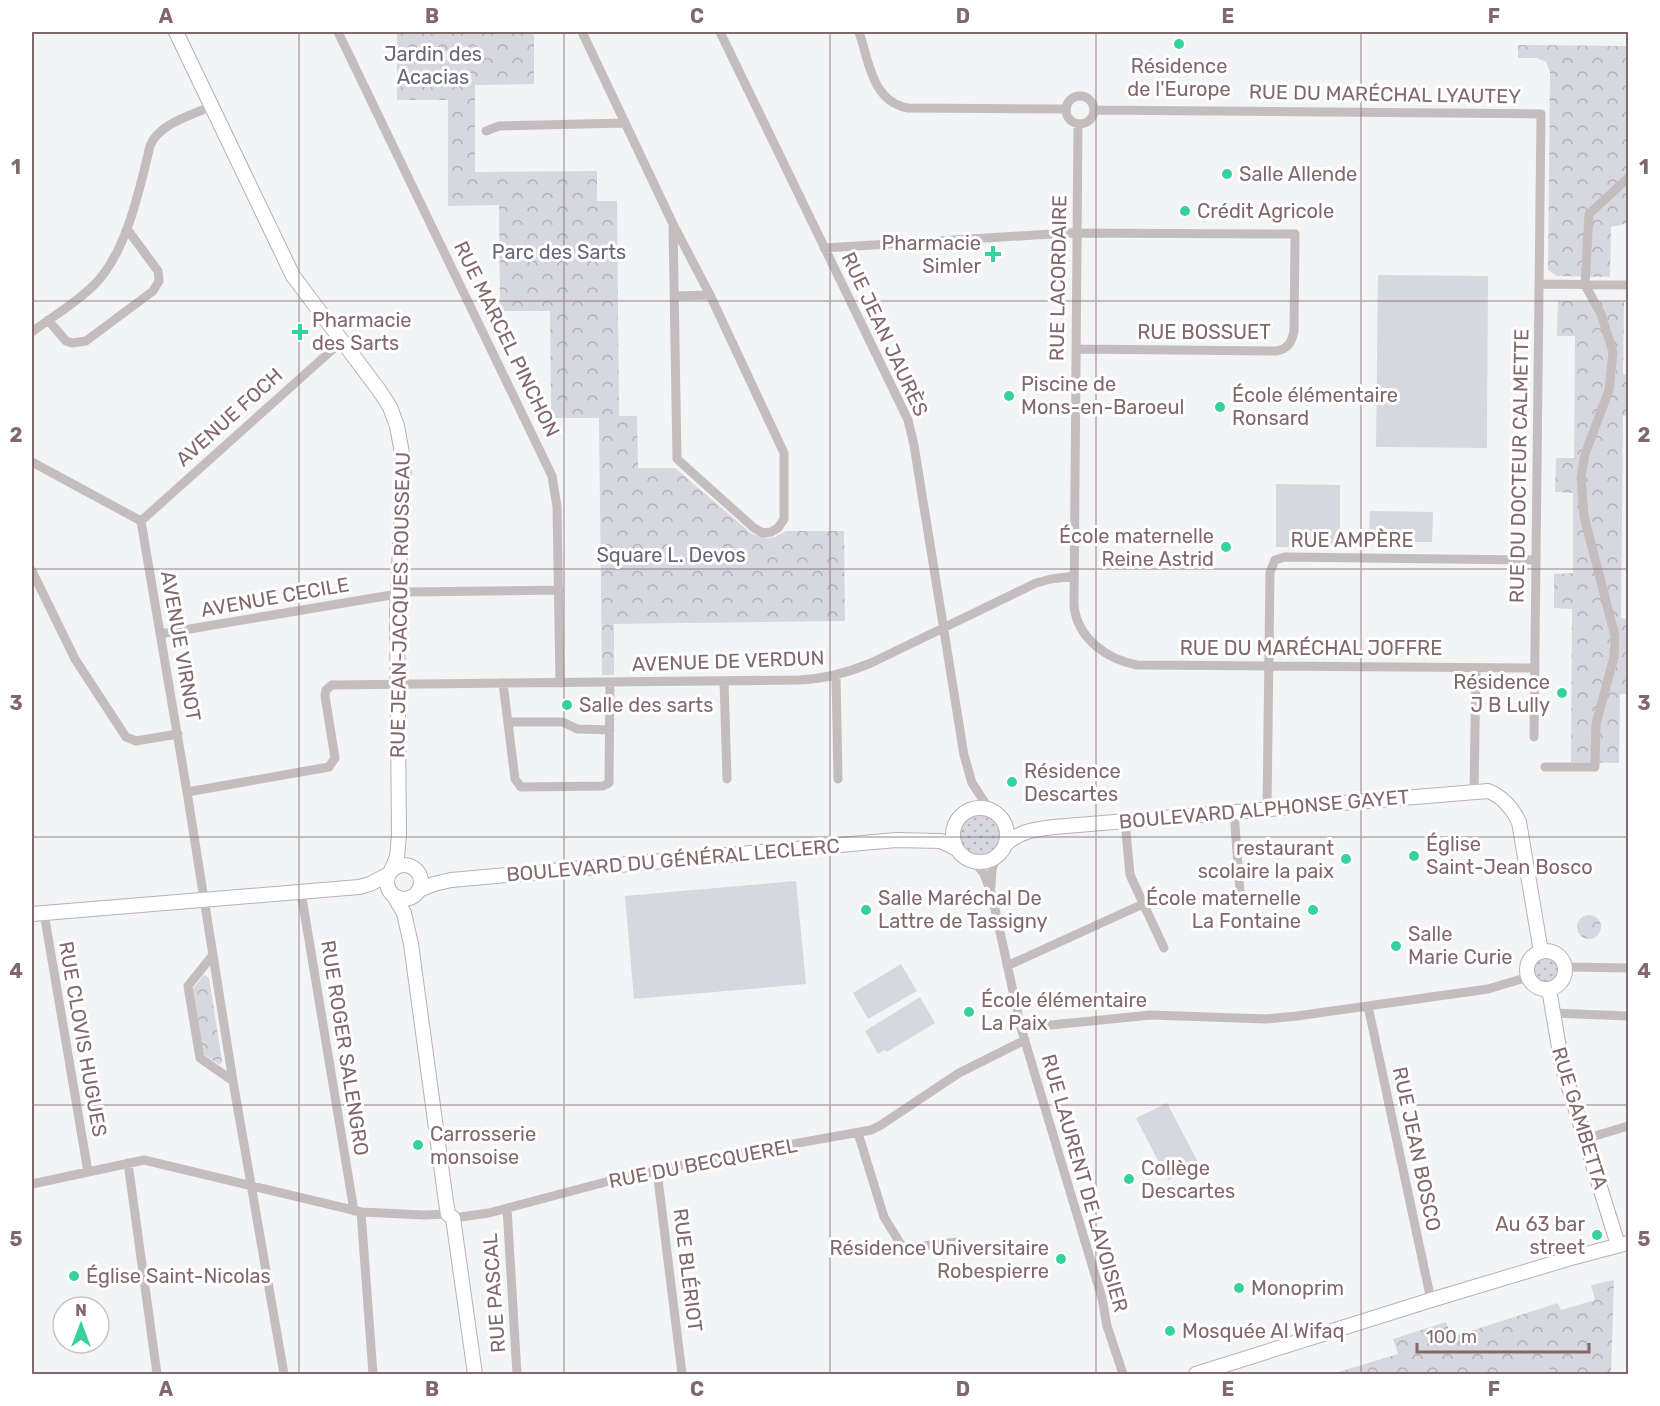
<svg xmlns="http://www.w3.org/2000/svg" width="1660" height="1406" viewBox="0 0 1660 1406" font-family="Rubik,sans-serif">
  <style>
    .grass { fill: url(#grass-dots) }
    .forest { fill: url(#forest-crowns) }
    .pitch { fill: #d7d7df }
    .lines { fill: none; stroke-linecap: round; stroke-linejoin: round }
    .secondary-casing { stroke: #b9b0b1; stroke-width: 16 }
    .street { stroke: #c4bdbe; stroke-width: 9 }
    .secondary { stroke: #fff; stroke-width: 14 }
    .grid { fill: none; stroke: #81686b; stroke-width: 1.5; stroke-opacity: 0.55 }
    .poi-dot { fill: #36d29b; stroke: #fff; stroke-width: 2 }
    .labels { text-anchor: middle; stroke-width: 6; stroke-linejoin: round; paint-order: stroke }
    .park-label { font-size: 20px; fill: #6a6679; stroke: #fff }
    .poi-label { font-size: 20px; fill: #81686b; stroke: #fff; text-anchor: start }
    .street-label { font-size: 20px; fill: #81686b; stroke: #fff }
    .neatline { fill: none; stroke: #81686b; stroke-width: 2 }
    .grid-label { font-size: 20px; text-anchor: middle; font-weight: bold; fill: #81686b }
  </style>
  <defs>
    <pattern id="grass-dots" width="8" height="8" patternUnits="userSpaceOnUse" patternTransform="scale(1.5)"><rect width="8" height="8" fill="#d7d7df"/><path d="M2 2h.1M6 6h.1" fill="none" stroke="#b4b2b9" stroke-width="1.8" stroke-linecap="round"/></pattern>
    <pattern id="forest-crowns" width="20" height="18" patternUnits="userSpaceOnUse" patternTransform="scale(1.5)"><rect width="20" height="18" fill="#d7d7df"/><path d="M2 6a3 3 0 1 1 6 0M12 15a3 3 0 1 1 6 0" fill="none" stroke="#b4b2b9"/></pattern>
  </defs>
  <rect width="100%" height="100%" fill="#f3f4f6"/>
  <!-- grass -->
  <path class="grass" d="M960 834a21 21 0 1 1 42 0a21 21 0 1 1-42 0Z
    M1534 970a13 13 0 1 1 26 0a13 13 0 1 1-26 0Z"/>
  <!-- forest -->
  <path class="forest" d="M397,32H534V84L475,85V172L597,171V201H617L619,416H637L638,468H675L752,534L768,538L775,537L786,531H844L845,621L614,624V675H602L599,418H551L550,311H499V309H496L500,304L499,205L448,206V100H397Z
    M1518,45L1628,46V223L1611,227L1610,277L1557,276L1548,270L1550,72L1546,62L1538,58H1518Z
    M1558,301L1624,302L1623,374L1628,375V416H1623L1621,618L1628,619V694H1620L1619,763L1571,762L1572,609L1554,608V574L1573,573V493L1555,492L1556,458H1574L1575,336H1557Z
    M1577 927a12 12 0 1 1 24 0a12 12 0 1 1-24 0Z
    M205,975L209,978L222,1061L220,1065L204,1055L192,990L203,976Z
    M1614,1280L1611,1374H1332L1398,1354L1393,1339L1446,1322L1452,1337L1558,1303L1561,1310L1595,1300L1591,1285Z"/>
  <!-- pitch -->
  <path class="pitch" d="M1378,275L1488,276L1487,448L1376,447Z
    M1276,484L1340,485V548L1276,547Z
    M1370,511L1433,512L1432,542H1369Z
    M796,881L806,984L634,999L625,896Z
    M901,964L917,991L868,1019L853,993Z
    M920,997L935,1023L887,1052L885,1050L878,1054L865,1031Z
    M1167,1103L1200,1166L1168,1180L1136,1118Z
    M1547,1357L1551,1374H1503L1502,1366Z"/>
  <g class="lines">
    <!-- secondary casing -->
    <g class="secondary-casing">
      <path id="secondary" d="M176,32L293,276L379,390L390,407L397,426L404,464L397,611L399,835L397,857L391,871
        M953 835a27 27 0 1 1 54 0a27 27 0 1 1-54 0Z
        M1007,843C1020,831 1037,829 1054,827L1488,791C1502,796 1513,809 1519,822L1541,952
        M387 882a17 17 0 1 1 34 0a17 17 0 1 1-34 0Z
        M419,890L434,884L451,880L896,840L941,841L957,849
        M394,896L404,913L411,944L446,1202L448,1214L453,1218L475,1374
        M32,914L359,887L370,884L389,874
        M1527 970a19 19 0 1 1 38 0a19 19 0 1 1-38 0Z
        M1549,989L1562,1065L1618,1245
        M1196,1374L1431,1300L1571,1258L1628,1243"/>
    </g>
    <!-- street -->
    <path class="street" d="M338,32L552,476L557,507L560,683
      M582,32L673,224L710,295L784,453V519L778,528L771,532L763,533L754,528L677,459L673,224
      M720,32L908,420L914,445L964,755L972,783L989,809
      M859,32C869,61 872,102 908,108L1066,109
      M1066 110a14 14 0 1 1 28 0a14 14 0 1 1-28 0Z
      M1094,110L1541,114L1534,737
      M1078,124L1074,605C1077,638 1106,659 1137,665L1535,668
      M486,131L499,126L625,123
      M824,248L1067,233L1295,234L1294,331C1292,342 1288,349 1276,351L1076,349
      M1539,284L1628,285
      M675,296L710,295
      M48,320L66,341L72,343L86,341L153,291L159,281L158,271L127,229
      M32,332C52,317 76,303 94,285C126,254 140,188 150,146C158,124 192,115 212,106
      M32,462L141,521L187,792L233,1081L284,1374
      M141,521L342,341
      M32,571L75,659L126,737L136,741L178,734
      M160,634L409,592L559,590
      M836,676L838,779
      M724,681L727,779
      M503,683L515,779L521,787L603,786L609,783L610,682
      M508,722H563L577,729L610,730
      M1545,767H1595L1596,724L1614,657L1615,636L1584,516L1581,477L1585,454L1609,390L1613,352L1601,314L1585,285L1589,214L1628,178
      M187,792L329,767L335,758L325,696L326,690L332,685L799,680C825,679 847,673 871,663L1036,583L1051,579L1074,576
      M1474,792L1476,668
      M1267,809L1270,572L1275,560L1285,557L1536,560
      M1234,812L1240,892
      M1125,821L1130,875L1164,948
      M974,861L984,874L992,895L1021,1028L1102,1298L1107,1326L1123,1374
      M991,887L992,870L996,857
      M301,892L354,1211
      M44,913L88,1172
      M212,956L188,986L200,1058L233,1081
      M1007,966L1143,904
      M1565,967L1628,968
      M1368,1006L1431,1300
      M1552,1013L1628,1016
      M1021,1028L1151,1015L1266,1019L1297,1016L1488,989L1528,977
      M858,1133L884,1217L903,1248L958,1242
      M1585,1139L1628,1126
      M128,1163L157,1374
      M657,1171L682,1374
      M32,1184L144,1160L361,1212L424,1215L448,1214
      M507,1208L517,1374
      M361,1212L373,1374
      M453,1218L489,1213L613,1180L720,1157L871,1130L881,1125L959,1073L1025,1040"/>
    <!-- secondary -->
    <use href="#secondary" class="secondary"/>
  </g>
  <!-- grid -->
  <path class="grid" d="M299,32V1374M564,32V1374M830,32V1374M1096,32V1374M1361,32V1374M32,301H1628M32,569H1628M32,837H1628M32,1105H1628"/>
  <!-- markers -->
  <g class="poi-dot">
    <circle cx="1179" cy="44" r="6"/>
    <circle cx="1227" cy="174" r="6"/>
    <circle cx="1185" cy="211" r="6"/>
    <path d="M990 245h6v6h6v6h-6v6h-6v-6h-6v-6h6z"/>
    <path d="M297 323h6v6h6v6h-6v6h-6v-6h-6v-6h6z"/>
    <circle cx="1009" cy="396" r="6"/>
    <circle cx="1220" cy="407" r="6"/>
    <circle cx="1226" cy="547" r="6"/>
    <circle cx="1562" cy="693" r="6"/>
    <circle cx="567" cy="705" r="6"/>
    <circle cx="1012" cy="782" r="6"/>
    <circle cx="1414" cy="856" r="6"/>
    <circle cx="1346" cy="859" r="6"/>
    <circle cx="866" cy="910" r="6"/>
    <circle cx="1313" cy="910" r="6"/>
    <circle cx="1396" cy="946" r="6"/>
    <circle cx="969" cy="1012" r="6"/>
    <circle cx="418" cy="1145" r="6"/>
    <circle cx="1129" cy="1179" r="6"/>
    <circle cx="1597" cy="1235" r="6"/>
    <circle cx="1061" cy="1259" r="6"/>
    <circle cx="74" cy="1276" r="6"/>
    <circle cx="1239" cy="1288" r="6"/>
    <circle cx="1170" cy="1331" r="6"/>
  </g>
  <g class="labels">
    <!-- park labels -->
    <g class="park-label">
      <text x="433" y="61">Jardin des<tspan x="433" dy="23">Acacias</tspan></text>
      <text x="559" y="259">Parc des Sarts</text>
      <text x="671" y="562">Square L. Devos</text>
    </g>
    <!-- poi labels -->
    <g class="poi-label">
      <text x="1179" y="73" text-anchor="middle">Résidence<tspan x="1179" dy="23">de l'Europe</tspan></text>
      <text x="1239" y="181">Salle Allende</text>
      <text x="1197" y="218">Crédit Agricole</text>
      <text x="981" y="250" text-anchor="end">Pharmacie<tspan x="981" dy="23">Simler</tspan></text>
      <text x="312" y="327">Pharmacie<tspan x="312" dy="23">des Sarts</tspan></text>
      <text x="1021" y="391">Piscine de<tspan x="1021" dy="23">Mons-en-Baroeul</tspan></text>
      <text x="1232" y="402">École élémentaire<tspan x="1232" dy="23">Ronsard</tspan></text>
      <text x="1214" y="543" text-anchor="end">École maternelle<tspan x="1214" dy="23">Reine Astrid</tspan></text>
      <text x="1550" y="689" text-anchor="end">Résidence<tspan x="1550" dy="23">J B Lully</tspan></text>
      <text x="579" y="712">Salle des sarts</text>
      <text x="1024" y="778">Résidence<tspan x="1024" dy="23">Descartes</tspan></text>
      <text x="1426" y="851">Église<tspan x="1426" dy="23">Saint-Jean Bosco</tspan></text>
      <text x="1334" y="855" text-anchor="end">restaurant<tspan x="1334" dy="23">scolaire la paix</tspan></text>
      <text x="878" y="905">Salle Maréchal De<tspan x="878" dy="23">Lattre de Tassigny</tspan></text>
      <text x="1301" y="905" text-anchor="end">École maternelle<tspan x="1301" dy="23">La Fontaine</tspan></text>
      <text x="1408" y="941">Salle<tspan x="1408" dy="23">Marie Curie</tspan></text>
      <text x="981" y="1007">École élémentaire<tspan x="981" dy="23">La Paix</tspan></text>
      <text x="430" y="1141">Carrosserie<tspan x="430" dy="23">monsoise</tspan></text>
      <text x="1141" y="1175">Collège<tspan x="1141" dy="23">Descartes</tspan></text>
      <text x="1585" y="1231" text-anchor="end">Au 63 bar<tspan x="1585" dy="23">street</tspan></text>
      <text x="1049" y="1255" text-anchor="end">Résidence Universitaire<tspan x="1049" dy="23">Robespierre</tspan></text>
      <text x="86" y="1283">Église Saint-Nicolas</text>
      <text x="1251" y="1295">Monoprim</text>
      <text x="1182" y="1338">Mosquée Al Wifaq</text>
    </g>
    <!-- street labels -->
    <g class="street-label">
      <text transform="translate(1385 94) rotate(1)" y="7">RUE DU MARÉCHAL LYAUTEY</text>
      <text transform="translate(1058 278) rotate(-89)" y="7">RUE LACORDAIRE</text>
      <text x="1204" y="339">RUE BOSSUET</text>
      <text transform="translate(885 334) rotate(65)" y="7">RUE JEAN JAURÈS</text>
      <text transform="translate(507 339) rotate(64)" y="7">RUE MARCEL PINCHON</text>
      <text transform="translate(229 417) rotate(-42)" y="7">AVENUE FOCH</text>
      <text transform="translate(1519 466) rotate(-89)" y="7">RUE DU DOCTEUR CALMETTE</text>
      <text x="1352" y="547">RUE AMPÈRE</text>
      <text transform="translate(275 597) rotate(-10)" y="7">AVENUE CECILE</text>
      <text transform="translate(400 605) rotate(-89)" y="7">RUE JEAN-JACQUES ROUSSEAU</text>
      <text transform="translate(181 646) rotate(80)" y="7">AVENUE VIRNOT</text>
      <text x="1311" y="655">RUE DU MARÉCHAL JOFFRE</text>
      <text transform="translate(728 661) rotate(-2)" y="7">AVENUE DE VERDUN</text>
      <text transform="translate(1264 809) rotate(-5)" y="7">BOULEVARD ALPHONSE GAYET</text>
      <text transform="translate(673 860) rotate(-5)" y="7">BOULEVARD DU GÉNÉRAL LECLERC</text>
      <text transform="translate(83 1039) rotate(80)" y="7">RUE CLOVIS HUGUES</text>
      <text transform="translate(345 1048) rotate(81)" y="7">RUE ROGER SALENGRO</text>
      <text transform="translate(1580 1118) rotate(73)" y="7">RUE GAMBETTA</text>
      <text transform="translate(1417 1149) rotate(78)" y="7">RUE JEAN BOSCO</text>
      <text transform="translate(703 1163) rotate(-11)" y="7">RUE DU BECQUEREL</text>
      <text transform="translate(1085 1183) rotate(74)" y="7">RUE LAURENT DE LAVOISIER</text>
      <text transform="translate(688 1270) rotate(83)" y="7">RUE BLÉRIOT</text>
      <text transform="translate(494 1293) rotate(-94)" y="7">RUE PASCAL</text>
    </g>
  </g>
  <!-- border -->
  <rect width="1660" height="1406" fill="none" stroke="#ffffff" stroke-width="66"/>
  <!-- north arrow -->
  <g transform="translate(81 1325)"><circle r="28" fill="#ffffff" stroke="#cdc3c4" stroke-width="1.5"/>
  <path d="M0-4.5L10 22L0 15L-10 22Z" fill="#36d29b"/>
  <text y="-9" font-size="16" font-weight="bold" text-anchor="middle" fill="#81686b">N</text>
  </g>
  <!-- scale -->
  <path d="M1417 1343v9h172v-9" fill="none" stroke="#81686b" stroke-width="3"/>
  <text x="1426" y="1343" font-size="18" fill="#81686b" stroke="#ffffff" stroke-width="4.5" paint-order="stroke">100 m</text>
  <rect x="33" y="33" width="1594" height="1340" class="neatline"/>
  <g class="grid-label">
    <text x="166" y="23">A</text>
    <text x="432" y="23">B</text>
    <text x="697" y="23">C</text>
    <text x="963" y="23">D</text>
    <text x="1228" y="23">E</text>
    <text x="1494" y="23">F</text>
    <text x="16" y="174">1</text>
    <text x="1644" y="174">1</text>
    <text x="16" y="442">2</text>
    <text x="1644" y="442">2</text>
    <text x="16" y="710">3</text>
    <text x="1644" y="710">3</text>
    <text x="16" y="978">4</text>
    <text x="1644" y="978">4</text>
    <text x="16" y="1246">5</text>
    <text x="1644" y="1246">5</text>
    <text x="166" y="1396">A</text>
    <text x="432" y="1396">B</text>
    <text x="697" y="1396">C</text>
    <text x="963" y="1396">D</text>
    <text x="1228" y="1396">E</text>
    <text x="1494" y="1396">F</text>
  </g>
</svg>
